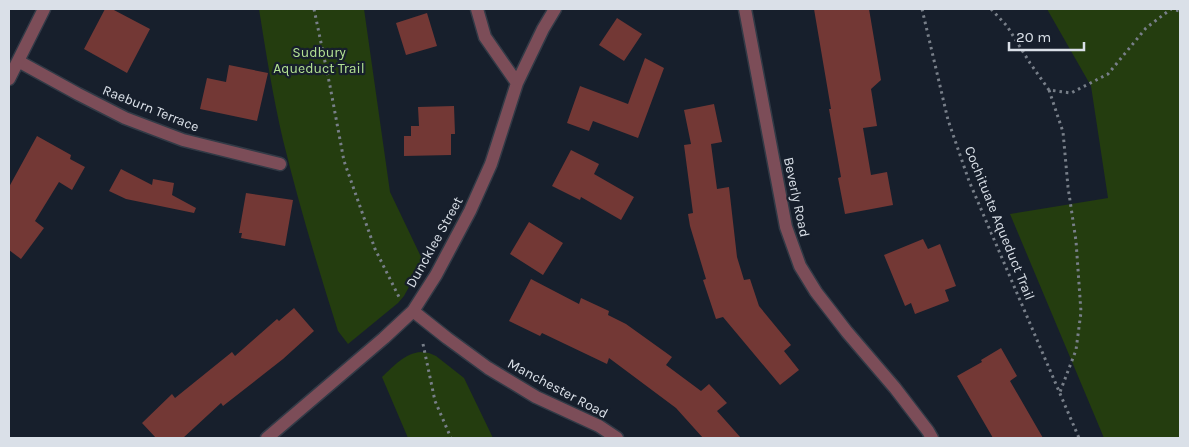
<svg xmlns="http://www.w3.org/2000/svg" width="1189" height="447" viewBox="0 0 1189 447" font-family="Karla,sans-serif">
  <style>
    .green { fill: #243d0f }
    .building { fill: #733835 }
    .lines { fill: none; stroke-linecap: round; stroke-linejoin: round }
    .minor-casing { stroke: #323a46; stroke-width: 15 }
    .path { stroke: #787f89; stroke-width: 3; stroke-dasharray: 2.5 4; stroke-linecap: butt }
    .minor { stroke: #7c4d58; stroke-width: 12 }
    .labels { text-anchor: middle; stroke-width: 4.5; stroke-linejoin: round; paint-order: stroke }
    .park-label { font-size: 14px; fill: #b3e193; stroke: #171f2c }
    .street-label { font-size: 14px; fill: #dae0e8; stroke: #171f2c }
  </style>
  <rect width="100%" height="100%" fill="#171f2c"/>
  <!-- green -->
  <path class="green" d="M259,9H364L390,192L423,261L404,296L398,303L348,344L338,331C318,268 299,205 283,140C273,97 266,53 259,9Z
    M1047,9H1180V438H1104L1010,214L1108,198L1091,86Z
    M421,352L429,353L436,356L464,378L493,438H408L382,377C394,366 405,353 421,352Z"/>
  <!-- building -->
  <path class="building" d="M105,9H112L150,29L127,73L84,49Z
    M814,9H869L881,80L871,89L877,126L863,128L871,175L887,172L893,205L845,214L838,178L841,177L829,109H831Z
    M427,13L437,46L406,55L396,23Z
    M617,18L642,34L624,61L599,45Z
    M645,58L664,68L638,138L593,121L589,131L567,123L580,86L628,104Z
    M229,65L268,73L257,121L200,109L207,78L226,82Z
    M714,104L722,142L711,144L717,189L729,187L737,257L744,280L750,279L759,306L791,345L784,351L799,370L780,385L723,317L716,319L703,280L706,279L690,226L688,214L693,213L684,145L691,144L684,110Z
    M454,106L455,134H451V155L404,156V136H411V126H419L418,107Z
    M37,136L71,155L70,159L85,167L72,190L59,182L35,221L44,228L21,259L9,250V187Z
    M571,150L599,164L594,174L634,197L621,220L581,197L580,200L552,186Z
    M121,169L152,185L153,179L174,183L172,195L196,208L194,213L126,199L109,191Z
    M246,193L293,200L285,246L241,238L242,233H239Z
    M529,222L563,243L543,275L510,254Z
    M923,239L928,249L940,244L956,286L945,290L949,301L915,314L911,303L905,306L884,255Z
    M531,279L579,304L581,298L609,311L608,315L626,324L672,357L666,365L701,391L709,384L727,403L717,411L741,438H703L676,408L609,358L607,364L542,333L540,336L509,321Z
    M294,308L314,331L283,359L223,406L221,403L183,438H156L142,423L172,394L175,398L232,352L235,356L277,319L279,321Z
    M1001,348L1017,376L1010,381L1043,438H993L957,376L982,362L981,360Z"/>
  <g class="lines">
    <!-- minor casing -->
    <g class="minor-casing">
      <path id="minor" d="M477,9L485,37L517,83
        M745,9L786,227L800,266L816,292L847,332L895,388L928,431L932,438
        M18,61L78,94L125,118L183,140L280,164
        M9,79L44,9
        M413,311L447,338L488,368L536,397L599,426L617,438
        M267,438L384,338L413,311L436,275L470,211L491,164L517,83L543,29L555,9"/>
    </g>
    <!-- path -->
    <path class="path" d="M314,9L330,86L344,161L375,249L400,299
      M922,9L948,120L969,181L1079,438
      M991,9L1007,26L1030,63L1049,90L1071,93L1108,74L1146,28L1171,9L1180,11
      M1049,90L1063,132L1068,187L1076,241L1081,312L1076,350L1060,392
      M423,344L435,401L451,438"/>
    <!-- minor -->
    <use href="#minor" class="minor"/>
  </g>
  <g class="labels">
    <!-- park labels -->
    <g class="park-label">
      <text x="319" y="57">Sudbury<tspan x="319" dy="16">Aqueduct Trail</tspan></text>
    </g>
    <!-- street labels -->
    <g class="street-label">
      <text transform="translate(151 108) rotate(22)" y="5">Raeburn Terrace</text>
      <text transform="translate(797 197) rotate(78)" y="5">Beverly Road</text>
      <text transform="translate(1000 223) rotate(68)" y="5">Cochituate Aqueduct Trail</text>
      <text transform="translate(434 242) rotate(-61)" y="5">Duncklee Street</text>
      <text transform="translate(558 388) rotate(28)" y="5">Manchester Road</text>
    </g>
  </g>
  <!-- border -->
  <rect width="1189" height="447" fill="none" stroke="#dae0e8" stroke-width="20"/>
  <!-- scale -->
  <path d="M1009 42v8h75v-8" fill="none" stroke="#dae0e8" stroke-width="2.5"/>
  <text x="1016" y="42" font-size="15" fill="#dae0e8" stroke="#171f2c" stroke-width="4" paint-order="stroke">20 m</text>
</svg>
